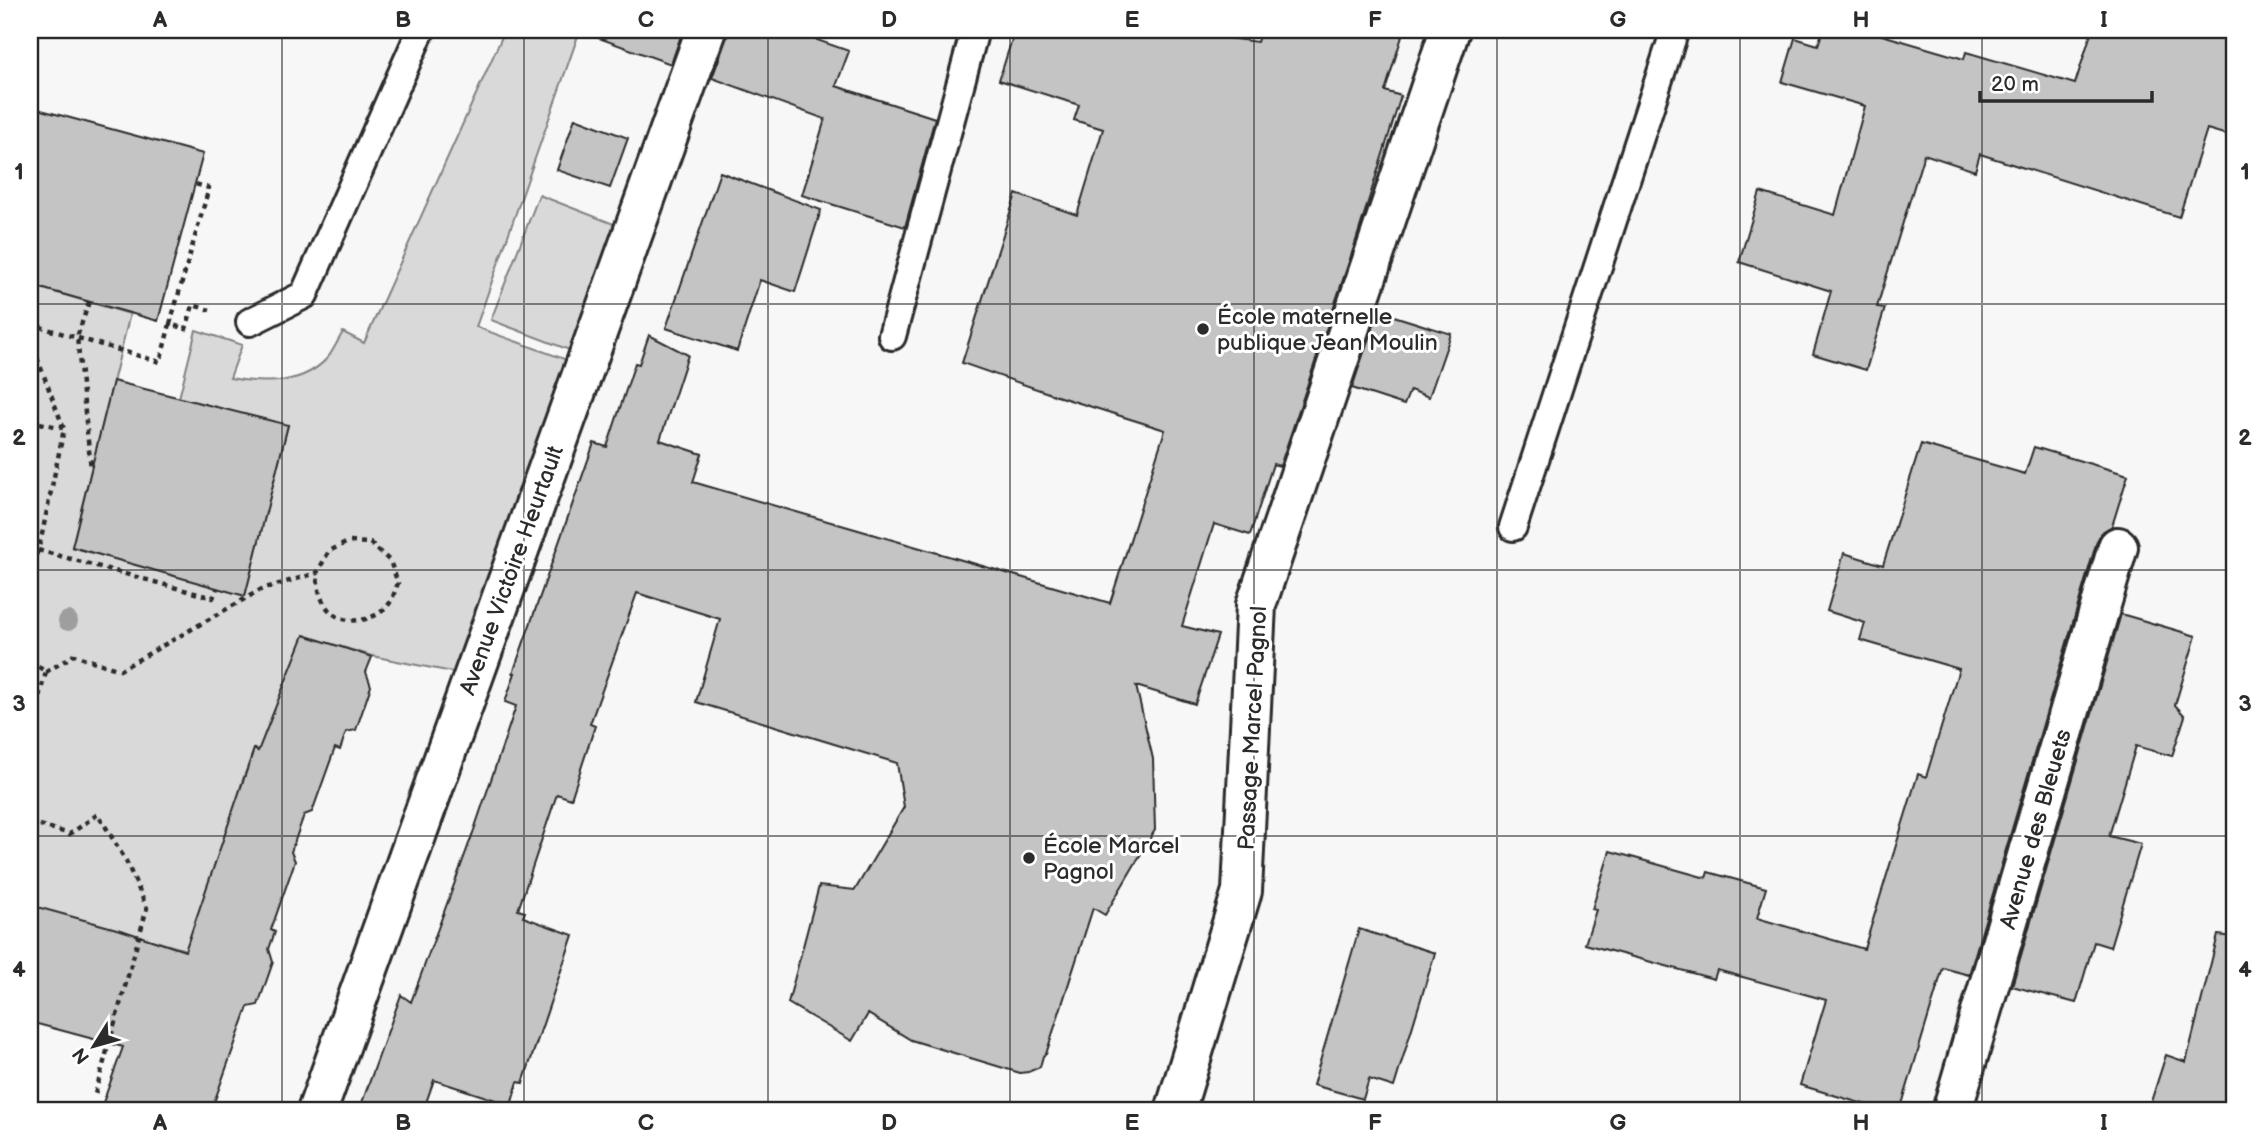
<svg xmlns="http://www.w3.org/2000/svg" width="2264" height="1141" viewBox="0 0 2264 1141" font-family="'Balsamiq Sans',sans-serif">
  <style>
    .green { fill: #d9d9d9; stroke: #828282; stroke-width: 2 }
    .building { fill: #c4c4c4; stroke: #2b2b2b; stroke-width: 2 }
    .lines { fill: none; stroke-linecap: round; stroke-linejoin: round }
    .lane-casing { stroke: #2b2b2b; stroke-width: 32 }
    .street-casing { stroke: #2b2b2b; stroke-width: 44 }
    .path { stroke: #2b2b2b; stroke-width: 4.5; stroke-dasharray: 5 5; stroke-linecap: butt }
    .lane { stroke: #fff; stroke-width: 26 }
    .street { stroke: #fff; stroke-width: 38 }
    .tree { fill: #9e9e9e }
    .grid { fill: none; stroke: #2b2b2b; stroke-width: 2; stroke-opacity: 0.55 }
    .poi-dot { fill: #2b2b2b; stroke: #fff; stroke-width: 2.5 }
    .labels { text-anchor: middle; stroke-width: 6; stroke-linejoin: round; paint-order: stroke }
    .poi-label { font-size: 23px; fill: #2b2b2b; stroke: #fff; text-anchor: start }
    .street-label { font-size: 23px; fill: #2b2b2b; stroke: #fff }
    .neatline { fill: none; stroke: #2b2b2b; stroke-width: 2.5 }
    .grid-label { font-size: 23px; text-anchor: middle; font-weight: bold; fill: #2b2b2b }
  </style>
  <rect width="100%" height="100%" fill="#f7f7f7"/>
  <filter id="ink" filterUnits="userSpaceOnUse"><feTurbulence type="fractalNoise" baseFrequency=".0143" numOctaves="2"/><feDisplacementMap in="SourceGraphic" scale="14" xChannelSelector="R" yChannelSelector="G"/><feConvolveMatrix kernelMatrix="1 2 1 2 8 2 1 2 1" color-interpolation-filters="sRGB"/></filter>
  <g filter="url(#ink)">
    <!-- green -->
    <path class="green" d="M505,30H580L476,327L570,361L457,673L372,656L309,637L301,665L293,663L261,753L254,750L242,782L197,953L30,906V285L130,314L72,547L245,595L288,425L179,398L196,330L242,345L230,378C264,384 304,386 329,356C334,349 338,340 343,332L364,343Z
      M539,195L619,226L572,351L491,320Z"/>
    <!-- building -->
    <path class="building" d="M595,30H683L671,64L593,36Z
      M727,30H821L817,40L849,51L836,86L935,118L905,227L802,195L825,119L712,78L727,37Z
      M1015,30H1167L1257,42L1261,30H1404L1385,91L1401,96L1354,247L1280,466L1273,464L1250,535L1214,524L1182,626L1218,635L1195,704L1136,686L1153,759L1155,830L1105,915L1093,908L1046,1054L1043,1056L1040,1067L1028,1072L1020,1073L911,1040L868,1014L852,1041L788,1003L819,886L855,890L904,807L897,763L696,702L720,619L637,593L590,724L595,726L571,799L557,794L518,910L525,912L523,917L573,935L523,1083L518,1082L511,1105L434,1080L423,1111H359L401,995L411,1002L474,830L516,706L505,702L515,673H513L594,443L607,447L635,363L639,364L649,335L688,355L660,440L702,454L693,482L1110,603L1165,430L1057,396L962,363L1016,194L1077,215L1103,129L1074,120L1079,105L999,80Z
      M1823,30H1865L1964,59L1966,52L2075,84L2092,30H2234V137L2207,129L2179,217L1980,154L1975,171L1924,154L1877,307L1885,308L1866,370L1813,354L1831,291L1739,262L1760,192L1835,215L1865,106L1782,82L1795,38L1818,45Z
      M30,107L203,154L158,321L30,285Z
      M575,118L628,138L610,188L557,170Z
      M720,172L821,210L795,292L760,280L737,351L666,328Z
      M1378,311L1451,334L1429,397L1410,390L1404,405L1352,388Z
      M113,381L288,425L245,596L72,547Z
      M1921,444L2025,474L2034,447L2128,475L2112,526L2102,532L2097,541L1969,975L1943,968L1900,1111H1887L1800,1085L1826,1000L1717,970L1714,979L1585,944L1596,910L1592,909L1610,851L1706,878L1708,872L1766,888L1757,918L1864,949L1918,774L1926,777L1959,669L1860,640L1865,623L1827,611L1844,553L1883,565Z
      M2121,614L2196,636L2175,705L2185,716L2172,756L2136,746L2109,836L2141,844L2110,947L2094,942L2076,1003L2012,986Z
      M304,635L372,657L366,672L371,686L356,730L346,732L340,750L335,748L312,812L304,815L291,852L295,861L271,930L275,932L269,949L273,962L258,1005L248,1007L211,1111H100L123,1047L30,1022V905L124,931L185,951L254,749L258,751Z
      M1359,929L1435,953L1394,1087L1369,1079L1363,1099L1313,1085Z
      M2218,935L2234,937V1111H2148L2166,1055L2186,1062Z"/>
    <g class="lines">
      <!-- lane casing -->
      <g class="lane-casing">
        <path id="lane" d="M250,322L304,295L421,30
          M892,336L975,30
          M1513,527L1675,30"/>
      </g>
      <!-- street casing -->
      <g class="street-casing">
        <path id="street" d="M317,1111L706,30
          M1175,1111L1242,891L1256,605L1450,30
          M1952,1111L2118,547"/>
      </g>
      <!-- path -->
      <path class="path" d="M89,302L77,337L91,469
        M30,324L160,362L170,324L186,329L193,305L210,310
        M170,324L209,188L195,184
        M30,339L64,429L41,539L30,577
        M30,421L63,428
        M38,550L213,598L217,588
        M30,661L46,672L30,729
        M46,672L74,655L120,670L262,589L317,573L329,551L348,542L370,543L390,561L398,583C395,590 393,599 389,604C375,622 345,627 329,610C319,599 318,586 317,573
        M30,822L70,834L98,814L126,861L147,908L95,1094"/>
      <!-- lane -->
      <use href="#lane" class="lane"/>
      <!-- street -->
      <use href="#street" class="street"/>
    </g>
    <!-- trees -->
    <circle class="tree" cx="68" cy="621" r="10"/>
  </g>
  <!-- grid -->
  <path class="grid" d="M282,30V1111M524,30V1111M768,30V1111M1010,30V1111M1254,30V1111M1497,30V1111M1740,30V1111M1982,30V1111M30,304H2234M30,570H2234M30,836H2234"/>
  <!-- markers -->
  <g class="poi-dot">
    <circle cx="1203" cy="329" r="7"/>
    <circle cx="1029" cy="858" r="7"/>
  </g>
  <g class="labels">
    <!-- poi labels -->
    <g class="poi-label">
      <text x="1217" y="324">École maternelle<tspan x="1217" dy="26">publique Jean Moulin</tspan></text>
      <text x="1043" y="853">École Marcel<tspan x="1043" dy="26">Pagnol</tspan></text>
    </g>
    <!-- street labels -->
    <g class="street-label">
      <text transform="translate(511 570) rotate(-70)" y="8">Avenue Victoire Heurtault</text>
      <text transform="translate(1252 728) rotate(-87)" y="8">Passage Marcel Pagnol</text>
      <text transform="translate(2035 829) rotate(-74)" y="8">Avenue des Bleuets</text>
    </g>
  </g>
  <!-- margin -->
  <rect width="2264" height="1141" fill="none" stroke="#fff" stroke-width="77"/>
  <!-- north arrow -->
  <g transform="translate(94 1046) rotate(233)" stroke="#ffffff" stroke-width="5" paint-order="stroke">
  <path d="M0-5L12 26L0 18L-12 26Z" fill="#2b2b2b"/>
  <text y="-10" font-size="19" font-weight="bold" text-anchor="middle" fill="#2b2b2b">N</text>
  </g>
  <!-- scale -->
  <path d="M1980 91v10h172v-10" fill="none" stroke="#2b2b2b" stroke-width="3.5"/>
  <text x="1991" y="91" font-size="21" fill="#2b2b2b" stroke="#ffffff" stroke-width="5" paint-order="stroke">20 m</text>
  <rect x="38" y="38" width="2188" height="1064" class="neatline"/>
  <g class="grid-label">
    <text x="160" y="27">A</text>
    <text x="403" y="27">B</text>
    <text x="646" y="27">C</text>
    <text x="889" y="27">D</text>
    <text x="1132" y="27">E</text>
    <text x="1375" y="27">F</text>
    <text x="1618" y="27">G</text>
    <text x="1861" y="27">H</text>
    <text x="2104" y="27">I</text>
    <text x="19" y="179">1</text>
    <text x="2245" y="179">1</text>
    <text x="19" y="445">2</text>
    <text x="2245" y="445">2</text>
    <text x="19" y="711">3</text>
    <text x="2245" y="711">3</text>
    <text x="19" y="977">4</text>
    <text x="2245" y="977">4</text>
    <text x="160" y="1130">A</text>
    <text x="403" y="1130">B</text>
    <text x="646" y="1130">C</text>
    <text x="889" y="1130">D</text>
    <text x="1132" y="1130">E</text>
    <text x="1375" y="1130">F</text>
    <text x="1618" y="1130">G</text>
    <text x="1861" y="1130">H</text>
    <text x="2104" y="1130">I</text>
  </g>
</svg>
